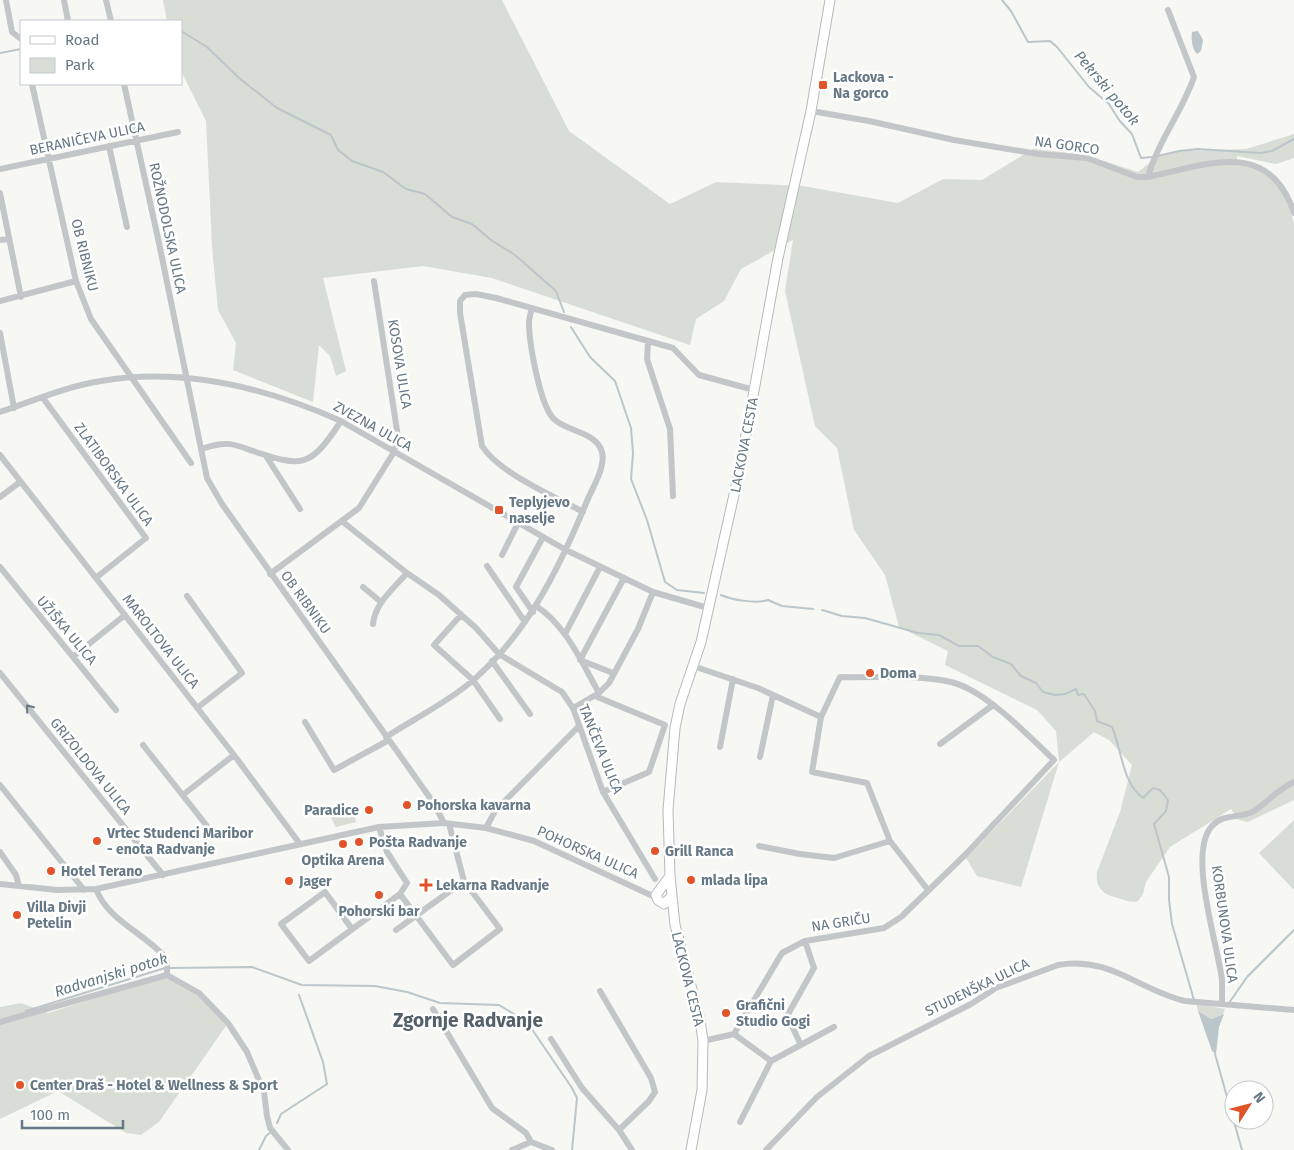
<svg xmlns="http://www.w3.org/2000/svg" width="1294" height="1150" viewBox="0 0 1294 1150" font-family="'Fira Sans',sans-serif">
  <style>
    .green { fill: #d8ded5 }
    .water { fill: #bac6ca }
    .lines { fill: none; stroke-linecap: round; stroke-linejoin: round }
    .stream { stroke: #bac6ca; stroke-width: 2 }
    .secondary-casing { stroke: #b4babe; stroke-width: 11 }
    .street { stroke: #c2c6c9; stroke-width: 6 }
    .secondary { stroke: #fff; stroke-width: 9 }
    .oneway { stroke: #667785 }
    .poi-dot { fill: #e1542a; stroke: #fff; stroke-width: 2 }
    .labels { text-anchor: middle; stroke-width: 5; stroke-linejoin: round; paint-order: stroke }
    .poi-label { font-size: 14px; font-weight: bold; fill: #667785; stroke: #fff; text-anchor: start }
    .street-label { font-size: 14px; fill: #667785; stroke: #fff }
    .water-label { font-size: 15px; font-style: italic; fill: #627881; stroke: #fff }
    .district-label { font-size: 19px; font-weight: bold; fill: #54606a; stroke: #fff }
  </style>
  <rect width="100%" height="100%" fill="#f7f7f4"/>
  <!-- green -->
  <path class="green" d="M163,0H502L569,131L670,204L716,182L803,186L898,203L943,179L982,180L1033,149L1082,154L1138,172L1157,157L1180,151L1246,149L1294,134V158L1276,164L1237,156V163C1271,167 1286,192 1294,223V800L1248,822L1239,820L1231,809L1170,847L1146,882L1143,894L1138,901C1131,903 1128,901 1121,899C1106,895 1095,891 1097,872L1120,812L1132,765L1109,740L1094,732L1059,762L1021,887L977,876L966,858L1059,762L1056,731L1037,710L945,665L948,651L899,627L885,575L854,530L837,448L815,426L785,291L793,240L741,269L724,301L696,319L690,345L492,278L423,266L323,278L346,371L336,376L330,356L319,345L313,402L233,370L236,343L218,310L212,247L206,121L181,71V21H167Z
    M353,808L356,822L336,827L330,816Z
    M1294,820V890L1259,853Z
    M167,975L199,993L228,1023L159,1122L141,1135L126,1133L58,1091L0,1119V1007L21,1003L48,1013Z
    M1196,1003L1225,1009L1223,1014L1211,1019L1198,1011Z"/>
  <!-- water -->
  <path class="water" d="M1198,31L1203,40L1201,51L1197,54C1192,49 1191,39 1192,32Z
    M1198,1011L1211,1019L1224,1014L1219,1027L1216,1054L1212,1051Z"/>
  <g class="lines">
    <!-- stream -->
    <path class="stream" d="M1002,0L1011,11L1028,42L1050,41L1057,47L1089,87L1109,104L1119,120L1132,134L1141,158L1153,157
      M153,21H158
      M181,31L207,47L239,78L277,108L331,135L338,150L352,161L383,172L406,189L425,194L452,217L472,224L491,240L515,255L556,291L564,312
      M0,53L21,49
      M1158,156L1179,151L1198,149L1260,153L1272,151L1294,139
      M571,327L590,357L615,381L631,428L633,453L631,479L647,520L665,582L677,590L704,593
      M721,595C732,600 757,604 768,600L782,606L813,609
      M822,610L842,616L865,618L918,633L939,635L959,646H978L993,657L1011,664L1021,676L1036,683L1043,692L1055,695L1065,694L1076,689L1078,695L1084,694L1095,711L1097,721L1112,727C1122,750 1122,783 1143,798L1153,788L1160,790L1168,800L1166,811L1154,824L1169,877V900L1172,924L1194,1000
      M170,968L252,967L302,985L375,986L407,992L440,1003L499,1005L527,1022L572,1088L577,1098L572,1150
      M1229,1003L1247,977L1294,930
      M26,1011L165,968
      M1215,1054L1242,1150
      M277,1123L281,1114L327,1084L323,1062L299,995
      M259,1150L266,1136L271,1132"/>
    <!-- secondary casing -->
    <g class="secondary-casing">
      <path id="secondary" d="M670,876L675,925L700,1020L703,1041L702,1090L691,1150
        M671,897L664,904L658,900L656,895L670,876L668,810L675,728L680,704L701,642L740,468L778,258L811,111L830,0"/>
    </g>
    <!-- street -->
    <path class="street" d="M6,0L12,32L21,39
      M64,0L68,21
      M106,0L111,21
      M32,84L76,281L91,319L191,463
      M124,84L159,243L207,478L222,504L433,802L444,823
      M811,111L869,121L954,140L1038,154L1087,158L1137,177H1148C1207,165 1269,137 1294,213
      M109,146L127,227
      M0,169L178,132
      M1148,177C1158,141 1182,112 1194,77L1168,10
      M0,193L21,297
      M0,240L9,239
      M0,301L76,281
      M0,333L14,408
      M648,342L647,359L670,429L673,496
      M43,398L146,538L97,577
      M0,412C33,401 67,386 101,381C183,367 267,388 341,421L566,550L653,592L708,608
      M201,449C208,447 216,444 224,444C232,443 242,447 250,450C302,467 309,470 341,421
      M0,455L234,755L300,844
      M266,456L300,509
      M0,497L20,482
      M583,512C554,496 499,473 482,446L460,313V301L465,295L476,294L496,298L673,348L699,375L754,390
      M343,522L407,573L439,595L476,628L499,654L562,692L573,708L603,792L655,879
      M502,555L518,523
      M487,566L525,622
      M0,567L116,710
      M270,574L359,508L394,452L398,437L374,281
      M363,587L381,602
      M187,596L242,673L197,708
      M536,606C566,625 582,663 599,693
      M533,612L516,587L543,537
      M461,615L434,645L473,680L500,719
      M373,624C375,603 394,588 407,573
      M565,634L600,567
      M74,656L125,615
      M492,661L530,714
      M693,666L758,688L821,717L840,677C876,678 916,674 951,682C985,690 1029,736 1054,760L965,855L901,917L884,928L805,941L782,953L734,1034L703,1041
      M0,673L163,875
      M613,673L580,660L624,578
      M595,696L665,725L649,772L603,792
      M573,708L599,693L609,683L638,629L653,592
      M821,717L812,772L867,783L890,841L928,890
      M305,722L334,770L389,740
      M386,737C412,720 442,705 466,686C525,639 559,569 587,501C593,486 609,463 600,447C591,432 568,431 555,420C540,408 529,342 529,322C529,318 531,312 532,308
      M940,744L993,705
      M143,745L207,826
      M720,747L733,679
      M760,757L773,695
      M0,785L84,890
      M184,794L234,755
      M486,828L495,811L579,726
      M759,846L800,854L834,858L890,841
      M0,852L16,875L19,886
      M0,884L57,890L96,889L379,827L444,823L486,828L534,841L657,898
      M400,894L453,965L500,929L464,881L449,824
      M352,929L325,892L281,924L309,961L400,894L407,883L387,852L379,827
      M396,930L464,881
      M167,975L199,993L228,1023L247,1052L264,1092L267,1116L270,1128L288,1150
      M600,991L651,1078L655,1092L649,1101L619,1130
      M1222,1003C1222,995 1222,987 1222,980C1218,945 1187,853 1212,826C1223,813 1240,819 1254,811C1268,802 1278,789 1294,782
      M433,1009L492,1108L526,1133L531,1142
      M0,1022L167,975V963L163,955C142,932 108,920 96,889
      M734,1034L771,1061
      M551,1039L582,1088L619,1130L632,1150
      M801,1045L787,1016L814,968L805,941
      M740,1122L771,1061L834,1027
      M512,1150L531,1142L552,1150
      M766,1150L817,1097L869,1056L971,1004L996,988L1058,965C1111,956 1138,990 1185,1001L1294,1010"/>
    <!-- secondary -->
    <use href="#secondary" class="secondary"/>
  </g>
  <!-- one-way arrows -->
  <defs><path id="oneway-chevron" d="M-2-3.5L2.5 0L-2 3.5" fill="none" stroke-width="1.6" stroke-linecap="round" stroke-linejoin="round" transform="scale(1.25)"/></defs>
  <use class="oneway" href="#oneway-chevron" transform="translate(29 708) rotate(-129)"/>
  <!-- markers -->
  <g class="poi-dot">
    <rect x="818" y="80" width="10" height="10" rx="2.5"/>
    <rect x="494" y="505" width="10" height="10" rx="2.5"/>
    <circle cx="870" cy="673" r="5"/>
    <circle cx="407" cy="805" r="5"/>
    <circle cx="369" cy="810" r="5"/>
    <circle cx="97" cy="841" r="5"/>
    <circle cx="359" cy="842" r="5"/>
    <circle cx="343" cy="844" r="5"/>
    <circle cx="655" cy="851" r="5"/>
    <circle cx="51" cy="871" r="5"/>
    <circle cx="691" cy="880" r="5"/>
    <circle cx="289" cy="881" r="5"/>
    <path d="M423.5 877.5h5v5h5v5h-5v5h-5v-5h-5v-5h5z"/>
    <circle cx="379" cy="895" r="5"/>
    <circle cx="17" cy="915" r="5"/>
    <circle cx="726" cy="1013" r="5"/>
    <circle cx="20" cy="1085" r="5"/>
  </g>
  <g class="labels">
    <!-- poi labels -->
    <g class="poi-label">
      <text x="833" y="82">Lackova -<tspan x="833" dy="16">Na gorco</tspan></text>
      <text x="509" y="507">Teplyjevo<tspan x="509" dy="16">naselje</tspan></text>
      <text x="880" y="678">Doma</text>
      <text x="417" y="810">Pohorska kavarna</text>
      <text x="359" y="815" text-anchor="end">Paradice</text>
      <text x="107" y="838">Vrtec Studenci Maribor<tspan x="107" dy="16">- enota Radvanje</tspan></text>
      <text x="369" y="847">Pošta Radvanje</text>
      <text x="665" y="856">Grill Ranca</text>
      <text x="343" y="865" text-anchor="middle">Optika Arena</text>
      <text x="61" y="876">Hotel Terano</text>
      <text x="701" y="885">mlada lipa</text>
      <text x="299" y="886">Jager</text>
      <text x="436" y="890">Lekarna Radvanje</text>
      <text x="27" y="912">Villa Divji<tspan x="27" dy="16">Petelin</tspan></text>
      <text x="379" y="916" text-anchor="middle">Pohorski bar</text>
      <text x="736" y="1010">Grafični<tspan x="736" dy="16">Studio Gogi</tspan></text>
      <text x="30" y="1090">Center Draš - Hotel &amp; Wellness &amp; Sport</text>
    </g>
    <!-- street labels -->
    <g class="street-label">
      <text transform="translate(87 138) rotate(-12)" y="5">BERANIČEVA ULICA</text>
      <text transform="translate(1067 145) rotate(8)" y="5">NA GORCO</text>
      <text transform="translate(168 228) rotate(78)" y="5">ROŽNODOLSKA ULICA</text>
      <text transform="translate(85 255) rotate(76)" y="5">OB RIBNIKU</text>
      <text transform="translate(400 364) rotate(81)" y="5">KOSOVA ULICA</text>
      <text transform="translate(373 426) rotate(29)" y="5">ZVEZNA ULICA</text>
      <text transform="translate(744 445) rotate(-79)" y="5">LACKOVA CESTA</text>
      <text transform="translate(114 474) rotate(54)" y="5">ZLATIBORSKA ULICA</text>
      <text transform="translate(306 602) rotate(54)" y="5">OB RIBNIKU</text>
      <text transform="translate(67 630) rotate(50)" y="5">UŽIŠKA ULICA</text>
      <text transform="translate(161 641) rotate(52)" y="5">MAROLTOVA ULICA</text>
      <text transform="translate(601 749) rotate(68)" y="5">TANČEVA ULICA</text>
      <text transform="translate(91 766) rotate(51)" y="5">GRIZOLDOVA ULICA</text>
      <text transform="translate(588 852) rotate(24)" y="5">POHORSKA ULICA</text>
      <text transform="translate(841 922) rotate(-9)" y="5">NA GRIČU</text>
      <text transform="translate(1225 924) rotate(82)" y="5">KORBUNOVA ULICA</text>
      <text transform="translate(688 979) rotate(76)" y="5">LACKOVA CESTA</text>
      <text transform="translate(977 987) rotate(-26)" y="5">STUDENŠKA ULICA</text>
    </g>
    <!-- water labels -->
    <g class="water-label">
      <text transform="translate(1107 88) rotate(50)" y="5">Pekrski potok</text>
      <text transform="translate(111 975) rotate(-17)" y="5">Radvanjski potok</text>
    </g>
    <!-- district labels -->
    <g class="district-label">
      <text x="468" y="1027">Zgornje Radvanje</text>
    </g>
  </g>
  <!-- legend -->
  <rect x="20" y="20" width="162" height="65" fill="#ffffff" stroke="#c2c9ce"/>
  <rect x="30" y="36" width="25" height="8" fill="#ffffff" stroke="#c2c9ce"/>
  <text x="65" y="45" font-size="15" fill="#667785">Road</text>
  <rect x="30" y="58" width="25" height="15" fill="#d8ded5" stroke="#c2c9ce"/>
  <text x="65" y="70" font-size="15" fill="#667785">Park</text>
  <!-- north arrow -->
  <g transform="translate(1249 1105) rotate(54)"><circle r="24" fill="#ffffff" stroke="#c2c9ce"/>
  <path d="M0-4L9 19L0 12L-9 19Z" fill="#e1542a"/>
  <text y="-8" font-size="14" font-weight="bold" text-anchor="middle" fill="#667785">N</text>
  </g>
  <!-- scale -->
  <path d="M22 1120v8h101v-8" fill="none" stroke="#667785" stroke-width="2.5"/>
  <text x="30" y="1120" font-size="15" fill="#667785" stroke="#ffffff" stroke-width="4" paint-order="stroke">100 m</text>
</svg>
